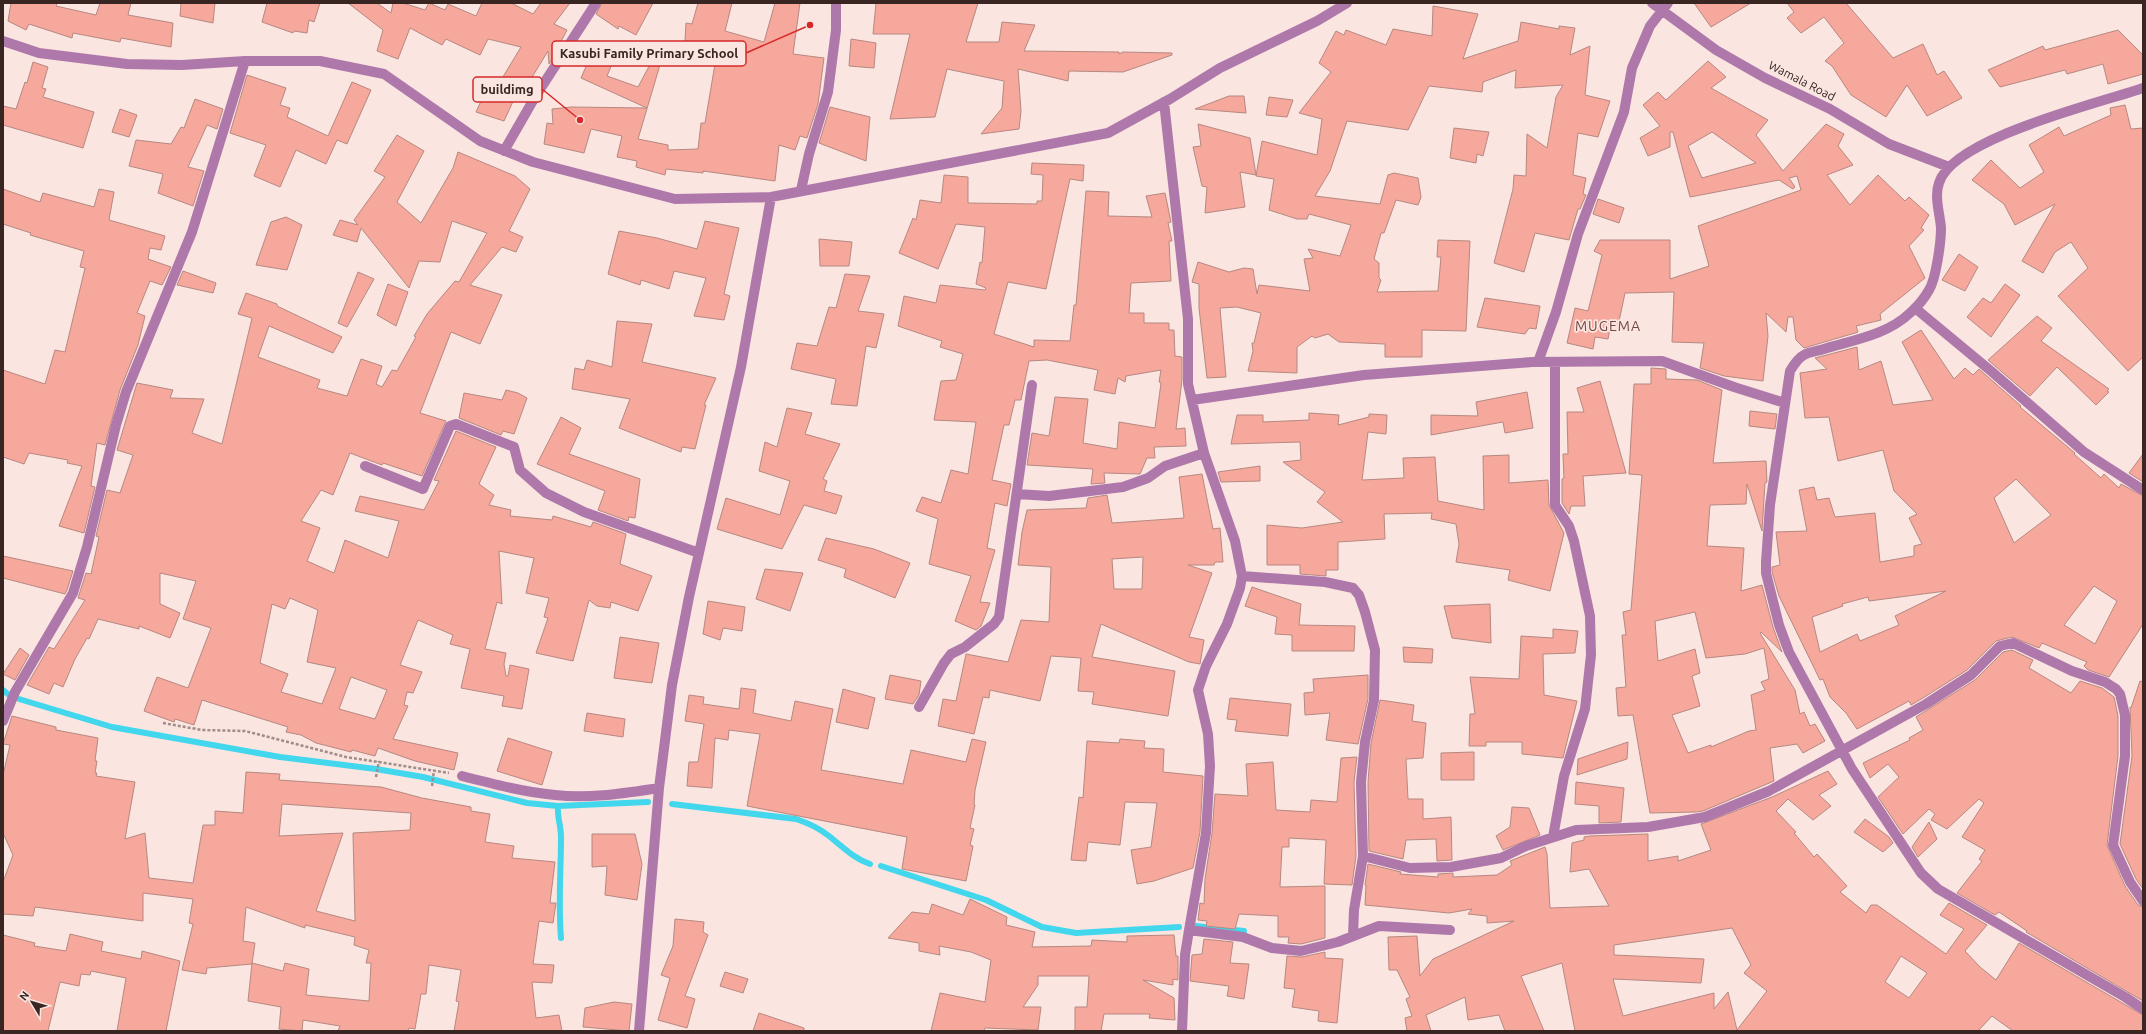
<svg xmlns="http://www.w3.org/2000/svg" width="2146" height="1034" viewBox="0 0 2146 1034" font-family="Ubuntu,sans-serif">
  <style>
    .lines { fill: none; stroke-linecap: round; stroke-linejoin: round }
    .stream { stroke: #42d7ed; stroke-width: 6 }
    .building { fill: #f5a89b; stroke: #b78881; fill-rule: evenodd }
    .path { stroke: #a08c88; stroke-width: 2.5; stroke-dasharray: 3 2; stroke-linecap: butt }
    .minor { stroke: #af78ab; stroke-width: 10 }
    .labels { text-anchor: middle; stroke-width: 3.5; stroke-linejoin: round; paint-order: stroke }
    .street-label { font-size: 12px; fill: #392623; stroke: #fae5e1 }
    .quarter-label { font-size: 14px; letter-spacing: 1px; fill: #724842; stroke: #fae5e1 }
    .leader { fill: none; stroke: #d62828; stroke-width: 1.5 }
    .callout-dot { fill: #d62828; stroke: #fae5e1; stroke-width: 1.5 }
    .callout { fill: #fae5e1; stroke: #d62828; stroke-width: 1.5 }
    .callout-label { font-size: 13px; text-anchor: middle; font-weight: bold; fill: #392623 }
  </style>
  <rect width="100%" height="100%" fill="#fae5e1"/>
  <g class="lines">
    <!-- stream -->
    <path class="stream" d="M3,690L9,695
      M19,699L112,727L280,757L376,769L423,777L527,803L558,806L648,802
      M672,804L796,819C808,823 819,828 829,836C843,847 853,858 870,864
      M558,806C557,817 561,826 561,837C561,871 558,904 561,938
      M881,866L986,900L1042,927L1076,933L1179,927
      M1195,926L1244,931"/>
  </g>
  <!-- building -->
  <path class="building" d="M11,3H57L56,6L96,15L100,3H131L128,15L173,23L171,47L121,38L120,42L73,33L72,38L29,24L26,30L8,21Z
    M181,3H215L213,23L180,16Z
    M267,3H320L314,22L309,20L307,33L294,31L293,33L262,22Z
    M348,3H377L391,13L393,3H403L425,10L429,3L445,10L448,4L476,16L482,3H511L533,14L541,3H570L554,24L567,30L550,63L549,64L548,51L520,97L516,95L504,121L476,112L487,88L495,90L521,47L488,39L480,55L446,39L442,45L410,28L398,59L377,51L383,30Z
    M602,3H653L636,35L619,26L618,29L596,14Z
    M698,3H732L725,31L764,42L775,3H800L793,54L824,58L818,104L807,138L800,136L795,150L779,145L775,181L703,171V173L666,169L665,175L636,167L637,161L617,157L622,136L591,129L584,153L544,144L547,123L553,124L552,109L571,107L647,108L581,78L591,55L612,64L607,76L638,87L655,55L662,58L638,139L668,145V150L698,149L701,123H705L716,58L707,53L710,43L685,41L686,23L692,24Z
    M876,3H978L966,42H999L1002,22L1035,25L1024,51L1119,52V54L1123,52L1172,53V55L1123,72L1069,71L1068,81L1018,69L1021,111L1019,129L981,134L1002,108L1004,81L947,69L935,117L890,119L910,34H873Z
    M1694,3H1751L1711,27Z
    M1787,3H1846L1893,58L1923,44L1937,75L1944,71L1962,98L1927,116L1907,85L1886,117L1851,95L1832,66L1825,61L1844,43L1824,17L1801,33L1787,18L1794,12Z
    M1433,6L1478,14L1463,59L1518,41L1521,22L1559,29V26L1575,28L1570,55L1590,46L1585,95L1610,101L1598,137L1578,133L1573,175L1586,178L1583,194L1586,195L1580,209H1578L1569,240L1535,233L1524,272L1494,263L1513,189L1514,175L1526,176L1527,134L1547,148L1556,97L1563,85L1515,88L1516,70L1483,82L1482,92L1429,86L1408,130L1347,121L1330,171L1315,196L1380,204L1388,175L1394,173L1418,178L1421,197L1418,205L1396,200L1384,233H1381L1374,259L1379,263V278L1381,280L1377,292L1438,291L1441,257H1437L1438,240L1470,241L1466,331L1422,330V357H1385V344L1339,342L1328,334L1315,338L1312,336L1297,347V373L1248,371L1253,351L1252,343H1254L1261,313L1237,307L1220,308L1226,377L1207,378L1199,308V284L1192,282L1198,262L1229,272L1244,268L1253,269L1257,294L1259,285L1310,291L1304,259L1313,258L1308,249L1340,256L1351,225L1309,214L1307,219H1297L1269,210L1274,179L1256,176L1262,141L1317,155L1322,119L1299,113L1331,72L1319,63L1336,31L1344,35L1346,30L1386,45L1393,29L1432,36Z
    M2118,30L2143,55V74L2108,84L2103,64L2067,74L2065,70L2000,87L1988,70L2043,46L2045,50Z
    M851,39L876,43L874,68L849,66Z
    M1708,61L1726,77L1711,88L1768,120L1756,135L1783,171L1826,124L1844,134L1838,146L1853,165L1827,175L1850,205L1878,175L1905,201L1909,197L1929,215L1921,228L1924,230L1909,246L1925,278L1880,314L1881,320L1856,326L1858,332L1855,333L1804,348L1796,340L1793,317H1788L1786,332L1766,313L1768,336L1763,381L1724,376L1700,368L1704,343L1672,342L1674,292L1625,293L1618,326L1611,324L1608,339L1595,337L1593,349L1567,343L1575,308L1588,311L1602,255L1594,251L1600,240H1670V279L1709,266L1698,226L1801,190L1797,176L1789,178L1795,187L1793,189L1779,180L1690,197L1673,132H1670V147L1648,156L1640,138L1660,126L1643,105L1658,92L1666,100ZM1712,132L1756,163L1702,178L1688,146Z
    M33,62L48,67L42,88L46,89L43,97L94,112L83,148L3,125V106L16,109L25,82L27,83Z
    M247,75L286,88L280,105L290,108L287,117L328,136L352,82L371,90L347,144L337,140L326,164L296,150L280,187L254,176L266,145L230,133Z
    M1229,96H1244L1246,113L1195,109Z
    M1269,97L1293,100L1287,117L1266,115Z
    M195,99L223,109L217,129L207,125L188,167L204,171L193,206L158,193L163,174L129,166L136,140L171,144L181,127L184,128Z
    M2125,105L2131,129L2143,128V357L2128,371L2058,296L2088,268L2071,242L2055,252L2043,273L2022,261L2055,204L2015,225L2004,204L1972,180L1991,160L2020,188L2044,172L2029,145L2059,127L2064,136L2111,115L2110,108Z
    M830,107L870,117L866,161L819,143Z
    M120,109L137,115L129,137L112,132Z
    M1198,124L1250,138L1256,175L1240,172L1245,207L1205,213L1207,187L1202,186L1193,147L1201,146Z
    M1454,128L1489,132L1483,156L1477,154L1476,163L1450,158Z
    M397,135L424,151L397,202L421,223L453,168L458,152L515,176L530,189L509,231L523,237L516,252L502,247L470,285L502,295L480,344L451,332L420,413L446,421L422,476L383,463L382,465L350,453L333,495L321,490L301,521L320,528L307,561L334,573L345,540L388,558L399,521L355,511L360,496L424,510L439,481L434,480L456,431L496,447L479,484L494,495L489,505L511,510L510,516L552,520L553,516L591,527L593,522L626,534L620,564L652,576L638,611L611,602L610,608L597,606L589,600L573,661L536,653L548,618L544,617L549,598L526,593L534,558L499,551L502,604L497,602L485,649L506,653L504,664L506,676H508L510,665L529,669L522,709L502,706L504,696L461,688L470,649L450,644L453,635L418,620L400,665L422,672L413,693L407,692L404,705L408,706L393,739L458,753L454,770L415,761L378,748L375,756L352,750L351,752L316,743L301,735L286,732L288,727L202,700L194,725L175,719L174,722L144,711L157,677L188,688L211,628L183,619L196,581L160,573V604L180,613L170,638L139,626V629L98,619L89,639L87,638L75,659L63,687L54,683L49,694L27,685L49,647L54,649L85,600L78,598L86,573L91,574L99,537L96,536L107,490L120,493L133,455L117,450L137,383L173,390L170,398L204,399L192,433L222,444L252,318L238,314L246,293L277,304V306L342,337L333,353L269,326L258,357L320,380L317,388L347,396L361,359L382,366L376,384L382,387L392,370L397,371L416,337L414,336L427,314L455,281L459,282L487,233L452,221L440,262L419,261L409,288L361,228L357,242L333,235L340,220L358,225L354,220L385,177L374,171ZM290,598L318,610L307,662L336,668L322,704L281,692L288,674L260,663L272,604L285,609ZM351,677L387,690L375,719L339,709Z
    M1032,163L1084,165L1083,181L1070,179L1046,289L1008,282L994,334L1034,347V340L1070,341L1074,305H1076L1086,191L1109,192L1108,216L1152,217L1146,196L1165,193L1171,222L1168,223L1172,241H1169L1171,281L1131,283L1129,313H1144V323H1169V330H1174L1175,356L1182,357V380L1176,429L1185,428L1186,446L1154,447L1155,458H1147L1140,474L1104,473L1105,483L1091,484L1093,469L1027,465L1032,433L1049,436L1055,397L1088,399L1083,443L1117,449L1119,422L1155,428L1161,383L1159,382L1161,370L1126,376L1125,382L1118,378L1115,394L1094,390L1098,370L1047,360L1029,361L1021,400H1015L1009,425H1004L992,480L1011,484L1007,506L995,503L987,548L995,550L980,602L990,603L981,626L976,630L955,621L971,576L929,564L938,519L916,511L922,497L941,503L951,470L968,474L976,422L934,420L941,381L956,380L963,354L940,347L942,341L898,326L904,296L936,303L940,285L985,290L986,288L976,284L980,262L982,263L985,227L956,224L938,269L899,253L913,218L916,220L920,200L941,203L944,175L968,177V203L1037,204V201H1042L1043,175L1031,174Z
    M3,189L40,202L43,193L94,207L99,189L114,192L109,220L165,236L161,250L150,248L148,259L171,267L162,285L150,281L137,313L145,316L138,345L120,390L105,445L97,443L91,486L95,487L84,533L59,526L82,466L67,463L68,460L29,453L24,464L3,457V370L45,384L55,350L65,352L85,268L80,267L84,251L30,235L31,233L3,224Z
    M1598,199L1624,208L1619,223L1593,214Z
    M286,217L302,225L287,270L256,265L271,222Z
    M705,221L739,228L724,294L730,296L724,320L694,316L706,278L674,271L669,289L641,280L640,285L608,274L619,231L657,238L697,249Z
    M819,239L852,242L849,266H820Z
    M1959,254L1978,267L1965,291L1942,280Z
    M183,271L216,283L213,293L177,285Z
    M358,272L374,279L347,327L338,323Z
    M845,274L870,276L858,311L884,314L876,348L866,346L857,406L831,404L836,379L791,369L797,343L817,346L829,307L836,308Z
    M388,284L408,292L396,326L377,315Z
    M2005,284L2020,295L1991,337L1967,317L1983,298L1991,303Z
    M1485,298L1540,306L1536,329L1529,328L1525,334L1477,327Z
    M2037,316L2052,328L2041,341L2109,389L2107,391L2109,392L2096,405L2057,367L2030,396L1988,360Z
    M617,321L652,324L642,362L716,378L704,405H706L695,449L682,447L681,452L619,428L630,399L572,389L575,368L584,370L587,360L612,367Z
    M1921,330L1954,379L1965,368L1973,375L1979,369L2021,406L2020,407L2075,453L2074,454L2101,478L2104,474L2119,488L2121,484L2143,496V624L2109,677L2088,670L2084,666L2087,662L2042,643L2039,648L2012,637L1996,641L1967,670L1923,698L1911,705L1909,701L1857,729L1846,713L1830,697L1823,679L1820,680L1779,596L1772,572V567L1780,565L1776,532L1807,531L1799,490L1814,487L1817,500L1829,498L1835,517L1875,513L1880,562L1914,556V546L1922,544L1909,518L1917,514L1894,491L1883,450L1838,461L1829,417L1805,418L1800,373L1827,369L1815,358L1857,347L1859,370L1881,361L1893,405L1933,400L1902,342ZM2016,479L2051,515L2014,543L1994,498ZM2094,586L2117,601L2095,644L2064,625ZM1946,591L1895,616L1899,625L1860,641L1857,634L1820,652L1812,617L1843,606L1842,604L1868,597L1869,601Z
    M1651,368L1666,369V379L1697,380L1722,390L1713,463L1766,461L1767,482L1765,483L1762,531L1747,484L1746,504L1710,505L1707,546L1744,548L1741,591L1762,585L1773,627L1782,652L1761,632L1760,633L1795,690L1800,714L1804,712L1810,726L1815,724L1825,741L1803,753L1797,744L1770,748L1774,781L1703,811L1696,812L1650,813L1633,715L1618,716L1616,688L1626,687L1622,635H1626L1623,612L1631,610L1642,475L1629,474L1634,384H1651ZM1695,612L1706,658L1745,654L1764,648L1769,679L1761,682L1765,690L1751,695L1756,730L1749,731L1711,747V745L1688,753L1672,715L1700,706L1692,676L1700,673L1695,649L1658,661L1655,621Z
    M1600,381L1626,473L1583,476L1585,506H1571L1569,514L1562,503V479L1564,478L1563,454H1568L1567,412H1584L1577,388Z
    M506,390L518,393L527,398L514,434L503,431L501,435L459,418L464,393L502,400Z
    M1527,392L1533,428L1505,433L1503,422L1431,435V415L1478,416L1476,402Z
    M787,408L812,413L805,434L840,444L823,479L827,481L824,491L842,496L836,514L804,505L782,549L717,529L726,498L780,515L790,481L759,471L765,442L777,447Z
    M1750,411L1777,414L1775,429L1749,426Z
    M1309,413L1339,415L1338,425L1369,417V414L1387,415L1386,434L1368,432L1362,480L1404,478L1403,458L1435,457L1438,501L1484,510L1483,456L1509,455V483L1548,480L1549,505L1564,533L1550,591L1508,580L1510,570L1456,562L1459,544L1456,524L1431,519L1432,513L1384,514L1385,539L1338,542V570H1326V576L1300,574V565H1267V525L1302,528L1343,522L1317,502L1325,492L1283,462L1301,460L1300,442L1231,444L1237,415H1263V422L1309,420Z
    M561,417L581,428L569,454L640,479L635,518L629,517L628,521L598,510L605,491L537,464Z
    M2143,454V482L2129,473Z
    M1260,466V481L1221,482L1218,472Z
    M1202,474L1213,529L1220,528L1223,562H1215L1214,565H1188L1212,573L1189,637L1204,640L1200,664L1189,662L1101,624L1092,657L1175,671L1168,716L1092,704L1094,692L1078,691L1081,658L1051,656L1040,701L990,690L989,698L983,697L974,734L938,726L943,699L956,701L966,654L1008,662L1021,620L1049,622L1051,567L1018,565L1022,532L1027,510L1086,508L1088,498L1107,495L1112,523L1184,518L1179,477ZM1143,557L1142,589H1114L1112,559Z
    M826,538L874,549L910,563L895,598L844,577L846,569L818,560Z
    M3,556L73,571L67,590L65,594L3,578Z
    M765,569L803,573L790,611L756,599Z
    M1252,587L1301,604L1299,625L1355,626L1354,651H1292V635L1275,634L1277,617L1245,606Z
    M708,601L745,607L742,631L723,628L720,640L703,634Z
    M1490,604L1491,643L1452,638L1444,606Z
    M1553,629L1578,631L1575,653L1543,654L1544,695L1577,701L1563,758L1522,754V742H1486V746H1469L1470,714H1475L1470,677L1519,679L1521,636L1553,638Z
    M620,637L659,643L652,683L614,678Z
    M1403,647L1433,649L1432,663L1404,662Z
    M20,648L29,655L15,680L3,674Z
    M2012,650L2033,660L2029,668L2071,693L2080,681L2102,688L2114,697L2118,716V756L2107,845L2125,886L2138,905L2143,907V1001L2026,932L2027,931L1999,912L1995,915L1957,893L1982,861L1979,859L1985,850L1962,837L1984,803L1979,799L1947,829L1931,820L1935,814L1929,809L1903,834L1878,797L1899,777L1888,764L1870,778L1863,763L1910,740L1909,738L1923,730L1916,717L1975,680L2003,652Z
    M890,675L921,681L919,695L913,704L885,699Z
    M1368,675V699L1358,744L1326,740L1330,713L1305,715L1304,693L1314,692L1313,679Z
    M2140,681L2143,682V889L2136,879L2120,844L2132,756L2130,707L2131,708Z
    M741,688L756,690L753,713L791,721L795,701L833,709L821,770L903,784L911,750L966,762L972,739L986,742L975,790L974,805H975L970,828L974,829L970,845L973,846L966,881L902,869L907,837L747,806L760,734L729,730L728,740L715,738L712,788L687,786L689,762H698L704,724L685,721L689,695L704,697L703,704L739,709Z
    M843,689L875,698L868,729L836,722Z
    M1230,698L1291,704L1288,736L1235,731L1237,720L1227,719Z
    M1380,700L1414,705L1412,721L1426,723L1423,758L1406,759L1408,799H1423V819L1451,817L1452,860L1437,861L1436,839L1406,840L1403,859L1369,851L1368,782L1371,743Z
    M587,713L625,719L623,737L584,731Z
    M12,716L56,727V730L98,738L95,761H97L95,773H97L96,776L135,782L125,839L145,833L149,878L193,883L203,825H215V811L243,813L246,772L280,774L279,780L381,787L422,798L471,807V811L490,814L485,842L514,846L512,858L555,862L550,903H556L553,923L539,921L533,964L554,965L552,983L532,982L536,1018L559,1015L562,1031H454L459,1002L456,1001L461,970L429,965L426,994H421L415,1029L409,1028L408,1031H338L340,1026L303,1020L302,1031L279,1029L281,1007L248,1001L252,963L283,971L285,963L309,969L306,995L369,1001L371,963H366L369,950L354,945L355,937L305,925V928L246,907L243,941L255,943L252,964L207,968L206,974L182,970L193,924L189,923L193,899L143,893V921L35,907L33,916L3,914V882L13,855L3,833V775L10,745L3,744ZM282,804L411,813L410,830L353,833L355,921L316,911L343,833L279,836Z
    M508,738L552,752L542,785L497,771Z
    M1120,739L1145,741L1144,748L1164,749L1163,772L1203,776L1200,832L1193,868L1154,881L1137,884L1131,850L1151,847L1157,803L1125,802L1120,845L1088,842L1086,861L1071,860L1079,797L1083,798L1087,741L1119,743Z
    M1628,742L1627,759L1577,775L1578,759Z
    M1474,752V780H1441V753Z
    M1357,757L1354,782L1356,856L1352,885L1324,884L1326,840L1289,838V847H1282L1280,887L1325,886V938L1301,944L1288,943L1289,937H1278V916L1239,914L1235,929L1206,926L1207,921L1198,920L1200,903L1204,904L1205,879L1212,833L1215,794L1248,796L1246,764L1273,762L1276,810L1310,812L1311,800L1337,802L1341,758Z
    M1828,771L1837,784L1819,795L1831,806L1813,820L1788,799L1776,811L1796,832L1794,833L1814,857L1817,854L1847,886L1840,892L1866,913L1871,905H1877L1946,954L1964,929L1940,915L1949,903L1987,925L1965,951L1980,967L1996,980L2019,943L2143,1015V1031H2013L1992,1016L1978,1031H1575L1562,963L1521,976L1544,1031H1505L1499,1015L1468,1020L1465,997L1426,1015L1431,1031H1407L1405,1018L1412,1016L1406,999L1410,997L1397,970H1389L1388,937L1417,936L1420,976L1433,959L1514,921L1487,923V916L1468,914L1472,909L1449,913L1365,905L1366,885H1365L1368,864L1401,872L1400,874L1438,877V874L1453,873V877L1497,875L1512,865L1510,861L1545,847L1547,854L1550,908L1609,906L1589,869L1570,872L1572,843L1584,840V837L1590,836L1648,834V861L1678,856V861L1711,850L1701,824L1772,797ZM1732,928L1751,965L1744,973L1767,991L1737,1030L1728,992L1714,1009V993L1623,1016L1613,979L1701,983L1704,959L1614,955V945ZM1901,956L1927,973L1909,998L1885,982Z
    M1576,782L1624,788L1621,822L1599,823V806L1575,804Z
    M1512,807L1529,808L1540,835L1503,850L1496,836L1510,827Z
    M1865,819L1889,837L1893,843L1883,852L1854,832Z
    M1929,822L1937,839L1918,857L1912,847Z
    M592,834H635L642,864L637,900L605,895L607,866L592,867Z
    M970,899L1007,917L1006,925L1035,932L1032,947L1091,946L1092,940L1127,942V936L1174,935L1176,956H1178V980L1173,979V985L1143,980L1174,998L1175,1020L1149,1018L1150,1014H1104L1101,1031H1075V1007H1087L1089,976H1038V985L1023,1007H1041L1038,1030L985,1028L984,1031H931L940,993L985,1002L991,960L971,952L939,946L940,955L919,951V943L888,938L912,912L929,914L932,904L963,915Z
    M675,919L704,922L703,932L708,935L685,996L695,999L687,1028L658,1020L670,978L661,975L673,946Z
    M70,934L103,942L101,951L141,959L142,951L180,961L166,1031H117L126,978L91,971L90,975L81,974L79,986L60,982L48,1031H3V935L35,943L34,946L66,951Z
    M1204,939L1233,942L1230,963L1249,964L1244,999L1227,996L1229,986L1190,981L1192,955L1202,954Z
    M1325,952V958L1343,959L1337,1023L1318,1021L1319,1011L1292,1007L1295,989L1284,988L1287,956L1302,957Z
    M725,972L748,979L743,993L720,986Z
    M614,1002L632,1004L629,1031L583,1027L585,1008Z
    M759,1013L804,1028V1031H753Z"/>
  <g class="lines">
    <!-- path -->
    <path class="path" d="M163,723L202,730L245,731L346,757L449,773
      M376,777L379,761
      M432,786L434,770"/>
    <!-- minor -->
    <path class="minor" d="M1652,3L1716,50L1765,78L1830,109L1889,144L1949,167
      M3,41L39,53L127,64L182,65L245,61H320L384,74L480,141L533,162L675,199L771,197L1108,133L1170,99L1220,68L1317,21L1347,3
      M2143,88C2100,103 1952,138 1939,183C1934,197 1940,214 1941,228C1941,242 1936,279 1929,290C1924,299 1917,307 1910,313C1887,335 1853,340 1824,349C1818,351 1809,352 1804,355C1798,358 1793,366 1790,371L1770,505L1766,562V573L1779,625L1789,652L1852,769L1921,873L1938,889L2125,997L2143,1009
      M1164,102L1188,319V384L1204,453L1235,541L1242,576L1240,588L1227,624L1206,666L1198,690L1208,734L1210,766L1206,833L1189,930
      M504,151L535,97L596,3
      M801,190L809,154L828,92L836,30V3
      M1915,308L1991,371L2084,452L2143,490
      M1538,362L1556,312L1578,234L1624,112L1632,68L1650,26L1668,3
      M1192,400L1364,375L1532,362L1662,361L1734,387L1785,403
      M365,466L423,489L450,426L456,424L514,447L520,470L546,493L584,512L699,553
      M1017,494L1049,496L1123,487L1148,478L1165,466L1204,453
      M1242,576L1325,582L1353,588L1359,595L1365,612L1375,650L1374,700L1365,742L1361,782L1363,856L1354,910L1353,936
      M919,707L944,663L951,654L965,647L994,624L999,617L1032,385
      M3,721L15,692L73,593L87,547L116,425L126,392L192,232L245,61
      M462,776C493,784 524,792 555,795C590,799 625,793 659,788
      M1553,837L1564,776L1585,709L1591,655L1590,616L1574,541L1569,526L1555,505V362
      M1363,856L1410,868L1451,867L1501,858L1526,846L1576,830L1648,827L1705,817L1769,791L1926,704L1971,675L2000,646L2013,643L2072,671L2105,682L2116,689L2120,694L2125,715V756L2113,845L2130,882L2143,901
      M639,1031L659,788L672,685L689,597L741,367L771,197
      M1182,1031L1185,955L1189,930L1243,937L1272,948L1301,951L1338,942L1379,926L1450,930"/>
  </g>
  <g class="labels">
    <!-- street labels -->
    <g class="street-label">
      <text transform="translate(1802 81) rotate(27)" y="4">Wamala Road</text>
    </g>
    <!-- quarter labels -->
    <g class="quarter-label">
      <text x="1608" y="331">MUGEMA</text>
    </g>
  </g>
  <!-- callouts -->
  <path class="leader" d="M810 25L746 53M580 120L542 89"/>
  <g class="callout-dot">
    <circle cx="810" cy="25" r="4"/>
    <circle cx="580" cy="120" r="4"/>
  </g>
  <g class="callout">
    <rect x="552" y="41" width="194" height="25" rx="4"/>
    <rect x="473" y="77" width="69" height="25" rx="4"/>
  </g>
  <g class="callout-label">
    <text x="649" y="58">Kasubi Family Primary School</text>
    <text x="507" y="94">buildimg</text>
  </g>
  <!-- border -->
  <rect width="2146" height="1034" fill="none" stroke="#392623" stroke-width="8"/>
  <!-- north arrow -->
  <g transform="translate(32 1002) rotate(308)" stroke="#fae5e1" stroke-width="3" paint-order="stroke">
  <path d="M0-3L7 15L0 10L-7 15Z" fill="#392623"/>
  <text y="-6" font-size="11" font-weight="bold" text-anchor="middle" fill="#392623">N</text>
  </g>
</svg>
